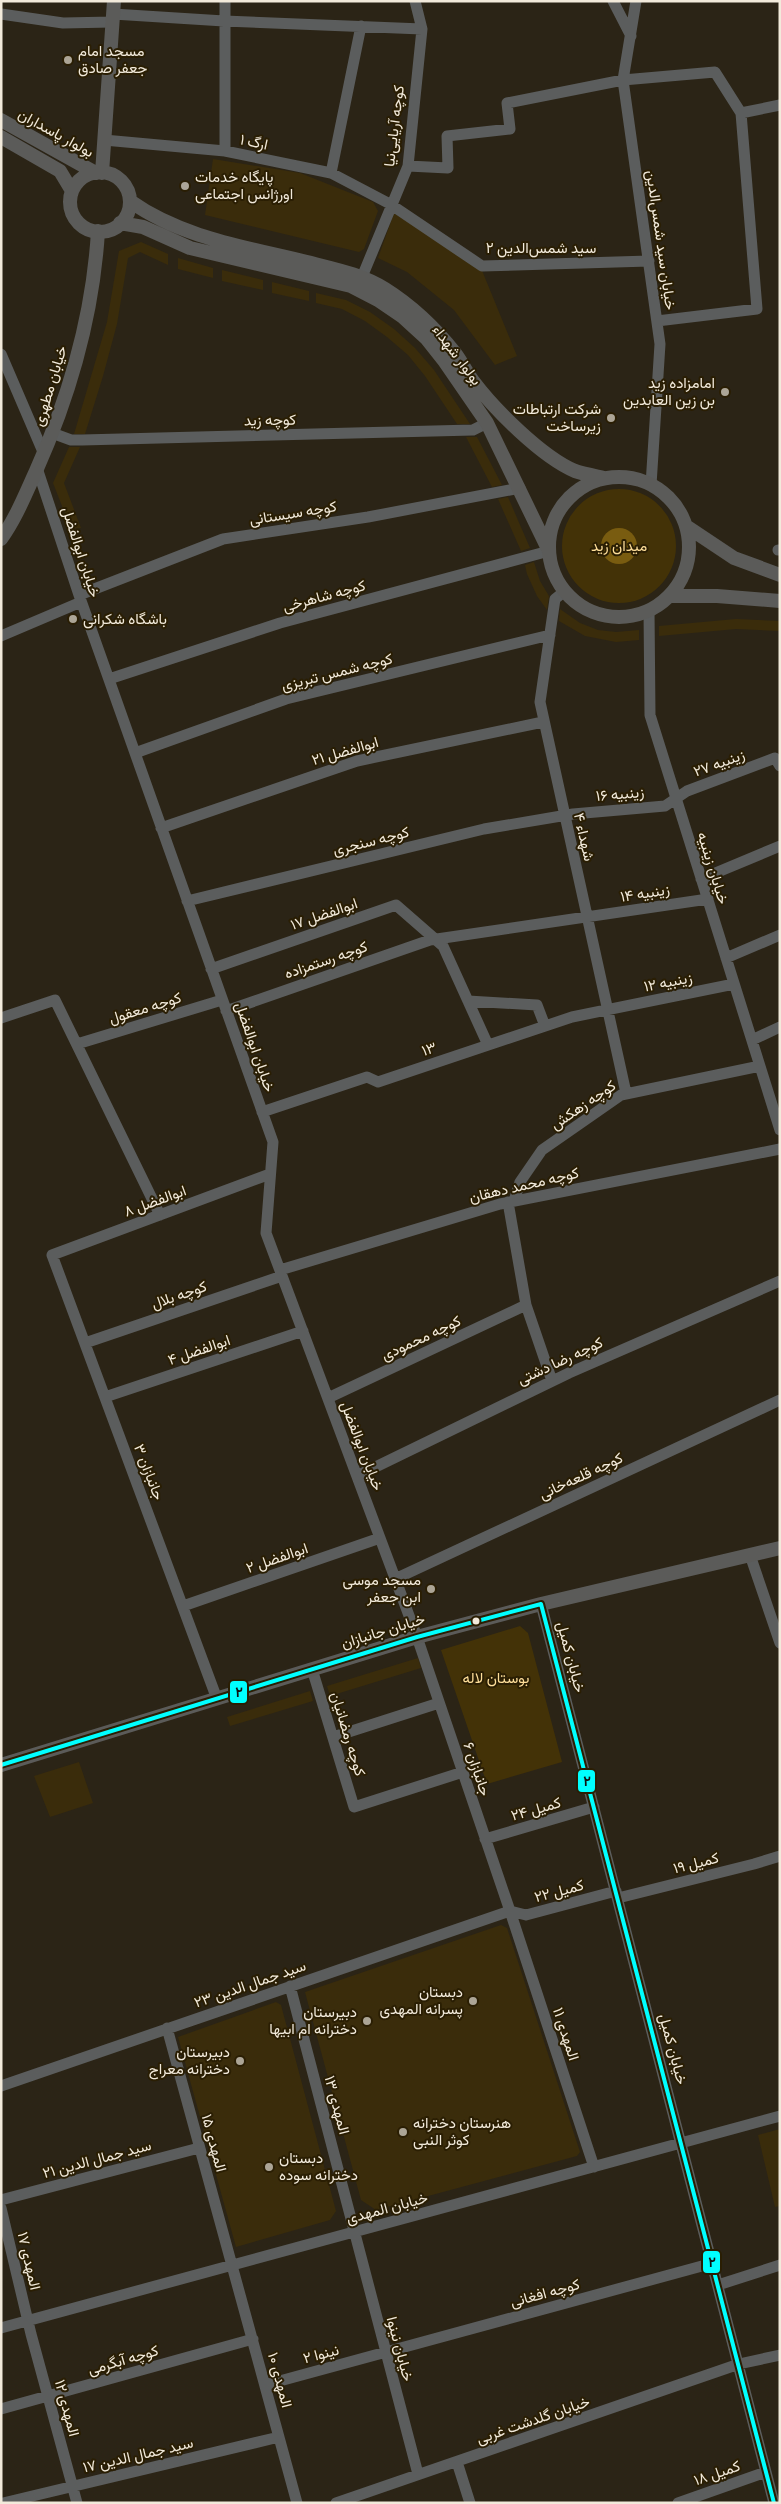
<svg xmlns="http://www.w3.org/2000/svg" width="781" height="2504" viewBox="0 0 781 2504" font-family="'Archivo Narrow',Vazirmatn,sans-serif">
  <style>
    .built { fill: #3a2c0b }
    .green { fill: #433207 }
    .water { fill: #795c10 }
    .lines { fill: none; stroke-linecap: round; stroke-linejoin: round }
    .minor { stroke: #5b5d5d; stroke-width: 11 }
    .major { stroke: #5b5b59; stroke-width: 14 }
    .bus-1-casing { stroke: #2a1e03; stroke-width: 8 }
    .bus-1 { stroke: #0ff; stroke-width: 4 }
    .poi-dot { fill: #aca596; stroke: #2a1e03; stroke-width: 2 }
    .bus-dot { fill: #f2eadb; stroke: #2a1e03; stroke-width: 2 }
    .labels { text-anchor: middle; stroke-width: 4; stroke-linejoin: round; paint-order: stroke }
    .poi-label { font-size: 15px; fill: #f2eadb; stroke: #2a1e03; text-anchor: end }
    .street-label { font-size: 15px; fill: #f2eadb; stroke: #2a1e03 }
    .park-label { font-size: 15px; fill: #fede9a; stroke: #2a1e03 }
    .line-badge { stroke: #2a1e03; stroke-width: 2 }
    .pale-badge-label { font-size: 14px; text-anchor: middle; font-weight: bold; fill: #111 }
  </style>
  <rect width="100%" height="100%" fill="#2b2416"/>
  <!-- built -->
  <path class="built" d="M213,159L300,173L373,202L378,211L364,249L359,252L205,215Z
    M394,213L481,268L517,356L495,365L454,310L407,272L378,258Z
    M141,242L168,254V265L140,252L128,258L117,324L103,376L85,434H74L107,322L119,251Z
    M178,258L213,268V278L178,269Z
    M222,270L263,280V290L222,281Z
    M272,282L309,291V301L272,293Z
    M316,293L346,300L370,312L394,329L415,348L434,370L470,424H457L425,376L408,355L387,337L365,321L342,309L316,303Z
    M466,437H477L502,485L492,487Z
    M69,447H80L64,483L81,528L71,529L53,483Z
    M508,497L530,548L521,551L498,499Z
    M534,562L540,581L549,596L547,610L537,596L527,574L525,565Z
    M560,609L580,623L598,630L616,632L639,630V640L616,642L585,636L559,621Z
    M736,619L780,621V631L736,629L659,636V626Z
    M418,1658L421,1668L330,1696L327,1686Z
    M310,1691L313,1701L230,1726L227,1717Z
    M79,1762L93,1803L50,1817L34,1776Z
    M501,1925L507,1928L580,2152L577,2156L376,2210L361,2200L305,1992Z
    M276,2002L281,2005L336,2211L330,2220L236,2247L178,2037Z
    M780,2129V2206L775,2207L758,2135Z"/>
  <!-- green -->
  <path class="green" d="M562 546a57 57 0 1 1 114 0a57 57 0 1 1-114 0Z
    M520,1626L528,1633L562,1762L487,1784L441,1650Z"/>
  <!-- water -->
  <path class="water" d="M601 546a18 18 0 1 1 36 0a18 18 0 1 1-36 0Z"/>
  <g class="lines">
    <!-- minor -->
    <path class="minor" d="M225,1V151
      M613,1L631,36
      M636,1L623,80L660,344L651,485
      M1,14L63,23L112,22
      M113,14L224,21L422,29
      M741,113L780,105
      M104,140L225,151L331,173L390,204L482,266L649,261
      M408,166L448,168L447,136L510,129L507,103L623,80L715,72L741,113L757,309L657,321
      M331,173L361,26
      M362,277L408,166L422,29L415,1
      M1,354L44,454
      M52,433L71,440H82L473,430L487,423
      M37,468L79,595L273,1142L266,1233L417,1637L510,1911L594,2167
      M778,550H780
      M565,591L555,599L540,702L626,1093
      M79,595L223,539L368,517L520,488
      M649,610L650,715L780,1130
      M1,636L81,602
      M109,679L280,623L549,551
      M135,753L286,699L550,635
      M161,828L357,761L543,722
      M701,879L780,846
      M187,901L484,829L573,814L665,806L687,791L775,758L780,766
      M726,958L780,935
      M211,969L396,905L443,946L488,1045
      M468,1001L537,1005L545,1026
      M226,1011L430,940L708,899
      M1,1018L55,1000L160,1215
      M752,1040L780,1027
      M77,1044L222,1000
      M262,1112L367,1077L378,1082L572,1017L734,984
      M514,1201L520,1182L542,1150L621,1095L760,1066
      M508,1202L526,1305L552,1381
      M280,1270L500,1204L780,1149
      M85,1343L282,1276
      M105,1397L303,1331
      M328,1398L526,1305
      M357,1476L569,1373L780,1281
      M750,1555L780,1643
      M395,1579L780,1400
      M541,1604L774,2503
      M183,1606L380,1538
      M312,1669L354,1807L463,1772
      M217,1699L52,1255L270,1174
      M333,1737L439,1703
      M485,1839L594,1807
      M618,1898L754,1864L780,1856
      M510,1911L526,1915L616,1891
      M290,1986L418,2474
      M167,2028L297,2503
      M1,2086L510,1911
      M1,2200L199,2148
      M1,2208L31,2334L77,2503
      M718,2285L780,2265
      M1,2328L780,2116
      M265,2385L713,2263
      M1,2409L253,2339
      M457,2462L470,2503
      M3,2503L279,2437
      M336,2503L739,2364L780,2355
      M678,2503L766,2472"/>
    <!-- major -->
    <path class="major" d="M1,120L96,173
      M1,137L60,171L72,191
      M70 202a30 30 0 1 1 60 0a30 30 0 1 1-60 0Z
      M102,173L114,1
      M130,201C182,238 246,247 307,262C334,269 361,274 385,289C412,306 435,328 455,353C462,362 466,372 473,381C495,410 542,457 575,471C584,474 595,476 604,478
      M120,223L143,227L190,248L351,286L378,300L403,317L426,338L445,362L487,423L549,551
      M549 547a70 70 0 1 1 140 0a70 70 0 1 1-140 0Z
      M686,526L734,558L780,575
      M1,539C16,518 25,495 36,471C70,395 93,315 98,231
      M669,596H717L780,601
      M1,1765L417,1637L541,1604L780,1548"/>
    <!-- bus-1 casing -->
    <g class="bus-1-casing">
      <path id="bus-1" d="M1,1765L417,1637L541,1604L774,2503"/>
    </g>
    <!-- bus-1 -->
    <use href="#bus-1" class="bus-1"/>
  </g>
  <!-- markers -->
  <g class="poi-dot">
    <circle cx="68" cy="60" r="5"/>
    <circle cx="185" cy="186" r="5"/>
    <circle cx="725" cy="392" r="5"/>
    <circle cx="611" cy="418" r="5"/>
    <circle cx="73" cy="619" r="5"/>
    <circle cx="431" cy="1589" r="5"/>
    <circle cx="473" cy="2001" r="5"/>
    <circle cx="367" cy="2021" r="5"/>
    <circle cx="240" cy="2061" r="5"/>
    <circle cx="403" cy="2132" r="5"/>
    <circle cx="269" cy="2167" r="5"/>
  </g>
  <circle class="bus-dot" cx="476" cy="1621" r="4.5"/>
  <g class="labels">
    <!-- poi labels -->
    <g class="poi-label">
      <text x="78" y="56" text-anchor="start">مسجد امام<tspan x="78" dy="17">جعفر صادق</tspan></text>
      <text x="195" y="182" text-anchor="start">پایگاه خدمات<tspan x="195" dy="17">اورژانس اجتماعی</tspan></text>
      <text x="715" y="388">امامزاده زید<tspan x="715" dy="17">بن زین العابدین</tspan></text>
      <text x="601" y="414">شرکت ارتباطات<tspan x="601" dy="17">زیرساخت</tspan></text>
      <text x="83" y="624" text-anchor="start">باشگاه شکرانی</text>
      <text x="421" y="1585">مسجد موسی<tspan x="421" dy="17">ابن جعفر</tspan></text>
      <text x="463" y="1997">دبستان<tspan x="463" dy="17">پسرانه المهدی</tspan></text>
      <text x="357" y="2017">دبیرستان<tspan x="357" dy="17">دخترانه ام ابیها</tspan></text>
      <text x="230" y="2057">دبیرستان<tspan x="230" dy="17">دخترانه معراج</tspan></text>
      <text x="413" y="2128" text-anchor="start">هنرستان دخترانه<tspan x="413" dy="17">کوثر النبی</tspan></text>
      <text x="279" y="2163" text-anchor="start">دبستان<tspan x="279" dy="17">دخترانه سوده</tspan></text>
    </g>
    <!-- street labels -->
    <g class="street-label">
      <text transform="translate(394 126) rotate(-83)" y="5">کوچه آریایی‌نیا</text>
      <text transform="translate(56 133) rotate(29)" y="5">بولوار پاسداران</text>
      <text transform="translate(254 142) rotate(12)" y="5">ارگ ۱</text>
      <text transform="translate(661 240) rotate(82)" y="5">خیابان سید شمس‌الدین</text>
      <text x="541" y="253">سید شمس‌الدین ۲</text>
      <text transform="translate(457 355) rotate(53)" y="5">بولوار شهداء</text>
      <text transform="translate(50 386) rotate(-73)" y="5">خیابان مطهری</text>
      <text transform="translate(270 420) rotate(-1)" y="5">کوچه زید</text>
      <text transform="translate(293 513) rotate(-9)" y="5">کوچه سیستانی</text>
      <text transform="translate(81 552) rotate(72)" y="5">خیابان ابوالفضل</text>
      <text transform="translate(324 596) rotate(-15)" y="5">کوچه شاهرخی</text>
      <text transform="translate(337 672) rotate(-14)" y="5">کوچه شمس تبریزی</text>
      <text transform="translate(345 751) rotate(-16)" y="5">ابوالفضل ۲۱</text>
      <text transform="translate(719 763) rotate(-20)" y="5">زینبیه ۲۷</text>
      <text transform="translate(620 794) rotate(-5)" y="5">زینبیه ۱۶</text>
      <text transform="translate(584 837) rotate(77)" y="5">شهداء ۴</text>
      <text transform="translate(371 841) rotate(-14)" y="5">کوچه سنجری</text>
      <text transform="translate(713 868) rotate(73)" y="5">خیابان زینبیه</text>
      <text transform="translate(645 893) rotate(-9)" y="5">زینبیه ۱۴</text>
      <text transform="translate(324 914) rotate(-19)" y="5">ابوالفضل ۱۷</text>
      <text transform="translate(326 960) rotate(-19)" y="5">کوچه رستمزاده</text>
      <text transform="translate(668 982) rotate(-11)" y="5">زینبیه ۱۲</text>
      <text transform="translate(145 1008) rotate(-17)" y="5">کوچه معقول</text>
      <text transform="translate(255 1047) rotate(71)" y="5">خیابان ابوالفضل</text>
      <text transform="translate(429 1049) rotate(-18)" y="5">۱۳</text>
      <text transform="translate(583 1105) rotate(-34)" y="5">کوچه زهکش</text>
      <text transform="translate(524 1185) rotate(-13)" y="5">کوچه محمد دهقان</text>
      <text transform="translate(155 1201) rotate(-20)" y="5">ابوالفضل ۸</text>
      <text transform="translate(179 1295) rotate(-19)" y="5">کوچه بلال</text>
      <text transform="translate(421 1338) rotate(-25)" y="5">کوچه محمودی</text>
      <text transform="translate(199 1350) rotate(-19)" y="5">ابوالفضل ۴</text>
      <text transform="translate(560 1361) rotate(-25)" y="5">کوچه رضا دشتی</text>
      <text transform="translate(362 1446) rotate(69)" y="5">خیابان ابوالفضل</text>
      <text transform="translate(149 1472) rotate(69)" y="5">جانبازان ۳</text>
      <text transform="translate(581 1476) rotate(-25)" y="5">کوچه قلعه‌خانی</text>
      <text transform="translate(277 1558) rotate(-19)" y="5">ابوالفضل ۲</text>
      <text transform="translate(383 1631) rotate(-17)" y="5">خیابان جانبازان</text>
      <text transform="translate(571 1657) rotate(75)" y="5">خیابان کمیل</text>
      <text transform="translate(348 1734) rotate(73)" y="5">کوچه رمضانیان</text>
      <text transform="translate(477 1769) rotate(71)" y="5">جانبازان ۶</text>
      <text transform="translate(536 1809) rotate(-16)" y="5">کمیل ۲۴</text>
      <text transform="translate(696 1863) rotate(-14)" y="5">کمیل ۱۹</text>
      <text transform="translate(559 1891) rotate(-15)" y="5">کمیل ۲۲</text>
      <text transform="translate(250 1984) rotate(-19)" y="5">سید جمال الدین ۲۳</text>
      <text transform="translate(566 2034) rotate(72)" y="5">المهدی ۱۱</text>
      <text transform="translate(673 2049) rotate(75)" y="5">خیابان کمیل</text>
      <text transform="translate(337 2105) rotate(75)" y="5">المهدی ۱۳</text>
      <text transform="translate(214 2143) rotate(75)" y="5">المهدی ۱۵</text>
      <text transform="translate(97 2159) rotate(-15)" y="5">سید جمال الدین ۲۱</text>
      <text transform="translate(387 2208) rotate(-15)" y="5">خیابان المهدی</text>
      <text transform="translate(29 2261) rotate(77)" y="5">المهدی ۱۷</text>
      <text transform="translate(545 2293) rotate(-15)" y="5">کوچه افغانی</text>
      <text transform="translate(400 2349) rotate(75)" y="5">خیابان نینوا</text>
      <text transform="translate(321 2354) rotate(-15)" y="5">نینوا ۲</text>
      <text transform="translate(123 2360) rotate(-16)" y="5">کوچه آبگرمی</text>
      <text transform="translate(280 2380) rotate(75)" y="5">المهدی ۱۰</text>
      <text transform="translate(67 2408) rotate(75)" y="5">المهدی ۱۲</text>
      <text transform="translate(533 2420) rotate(-19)" y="5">خیابان گلدشت غربی</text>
      <text transform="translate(138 2455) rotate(-13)" y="5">سید جمال الدین ۱۷</text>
      <text transform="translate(717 2473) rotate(-19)" y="5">کمیل ۱۸</text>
    </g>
    <!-- park labels -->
    <g class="park-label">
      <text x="619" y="551">میدان زید</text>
      <text x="496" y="1683">بوستان لاله</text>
    </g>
  </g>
  <g class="line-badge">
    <rect x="229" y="1680" width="19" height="24" rx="5" fill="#0ff"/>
    <rect x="577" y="1769" width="19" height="24" rx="5" fill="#0ff"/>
    <rect x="702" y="2250" width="19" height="24" rx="5" fill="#0ff"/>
  </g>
  <g class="pale-badge-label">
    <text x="239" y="1697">۲</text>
    <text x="587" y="1786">۲</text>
    <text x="712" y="2267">۲</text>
  </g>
  <!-- border -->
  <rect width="781" height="2504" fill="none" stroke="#f2eadb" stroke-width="5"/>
</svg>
